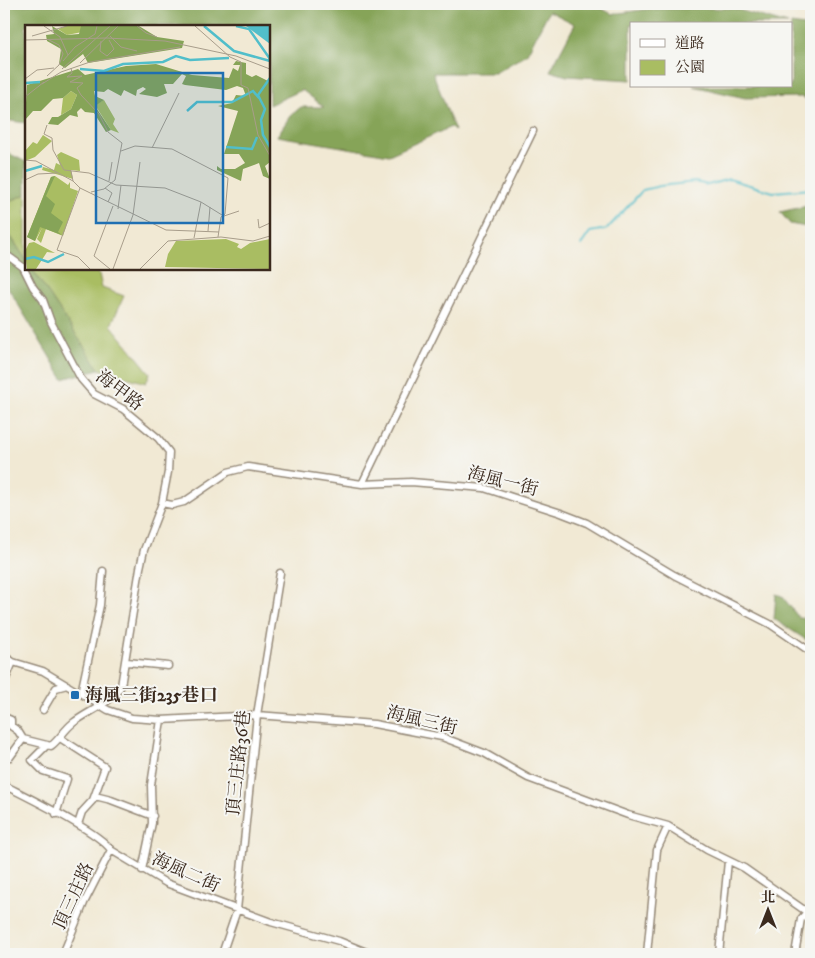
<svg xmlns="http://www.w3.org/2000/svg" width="815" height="958" viewBox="0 0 815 958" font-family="'IM FELL DW Pica','Noto Serif TC',serif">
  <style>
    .green { fill: #a9bd62; stroke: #727440 }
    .forest { fill: #86a458; stroke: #60673b }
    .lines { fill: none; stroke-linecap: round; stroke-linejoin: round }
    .stream { stroke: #51beca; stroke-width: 2 }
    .minor-casing { stroke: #968a79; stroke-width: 9 }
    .minor { stroke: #fff; stroke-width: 6 }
    .poi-dot { fill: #1f6fb2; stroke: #f6f6f2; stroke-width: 2 }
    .labels { text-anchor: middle; stroke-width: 4; stroke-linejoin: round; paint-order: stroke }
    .street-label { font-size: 18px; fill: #3b2a1e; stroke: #f6f6f2 }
    .poi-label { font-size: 18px; font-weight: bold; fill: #3b2a1e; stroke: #f6f6f2; text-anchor: start }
    .inset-river { fill: none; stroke: #51beca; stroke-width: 2.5 }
    .inset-road { fill: none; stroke: #a89d8b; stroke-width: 1 }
    .view { fill: #1f6fb2; fill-opacity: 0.15; stroke: #1f6fb2; stroke-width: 2.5 }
    .inset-edge { fill: none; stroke: #3b2a1e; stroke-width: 2.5 }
  </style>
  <rect width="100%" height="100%" fill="#f6f6f2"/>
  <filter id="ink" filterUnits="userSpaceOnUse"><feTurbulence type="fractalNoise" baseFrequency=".02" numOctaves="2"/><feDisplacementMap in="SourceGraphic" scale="10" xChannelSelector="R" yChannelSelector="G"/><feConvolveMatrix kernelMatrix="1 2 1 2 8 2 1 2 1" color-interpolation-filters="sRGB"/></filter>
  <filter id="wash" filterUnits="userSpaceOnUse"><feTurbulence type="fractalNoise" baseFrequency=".0096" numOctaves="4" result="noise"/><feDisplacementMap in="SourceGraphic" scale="20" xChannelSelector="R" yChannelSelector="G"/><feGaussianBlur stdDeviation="1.12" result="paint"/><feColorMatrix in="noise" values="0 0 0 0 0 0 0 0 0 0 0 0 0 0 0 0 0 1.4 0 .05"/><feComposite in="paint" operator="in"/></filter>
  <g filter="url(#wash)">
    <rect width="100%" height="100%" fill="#f1e9d4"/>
    <!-- green -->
    <path class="green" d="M26,194V260L4,226V204Z
      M32,269H98L102,288L124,296L111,325L150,373L146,383L99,369Z"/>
    <!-- forest -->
    <path class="forest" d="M37,4H593L612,14L649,9L732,8L788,24H631V80L567,76L550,71L575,24L549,11L527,54L495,73H433L455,131L451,127L389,155L277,136L290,116L301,107H324L302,90L269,105V26H26V123L4,120V6Z
      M791,24L811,27V102L802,97L745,98L693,86H791Z
      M4,151L26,162V194L4,204Z
      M811,205V228L790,224L780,212Z
      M4,226L26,260V269H32L99,369L63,379L4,281Z
      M776,594L782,596L799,618H811V643L774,619Z"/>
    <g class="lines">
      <!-- stream -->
      <path class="stream" d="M581,245L590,232L607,229L643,190L660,186L695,182L708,185L729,179L773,192L811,189"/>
    </g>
  </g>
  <g filter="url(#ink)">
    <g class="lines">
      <!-- minor casing -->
      <g class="minor-casing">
        <path id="minor" d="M4,253L23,267L33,287L43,300L51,322L81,379L94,394L123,409L158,438L169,452L168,472L162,503L144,550L140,568L121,686C109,705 90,710 73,723C64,730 60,739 51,746L23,739L10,757L4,756
          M362,484L533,131
          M162,503L172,505L184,502L228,472L248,467L362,484L411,482L484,488L561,513L587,523L674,575L770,624L811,652
          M4,656L13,662L43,671L108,710L132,718L161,720L257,715L374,724L442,737L484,753L528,778L628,815L668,826L707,850L744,868L807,912
          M127,662L168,666
          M4,683L13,662
          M81,693L100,605L103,571
          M43,710L56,688L67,685
          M4,717L11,720V726L18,731L23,739
          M60,738L105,767L93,800L82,812L78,824
          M47,745L32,760L43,771L67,779L56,814
          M4,785C27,797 100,832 111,850L166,883L271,922L339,941L371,954
          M95,796L111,800L153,816
          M142,870L152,823L151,785L161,720
          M63,954L84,903L111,850
          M222,954L237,910L257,715L280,573
          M647,954L657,850L668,826
          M719,954L728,861
          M795,954L801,919L807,912H811"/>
      </g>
      <!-- minor -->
      <use href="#minor" class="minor"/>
    </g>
  </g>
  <!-- markers -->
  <rect class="poi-dot" x="70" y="690" width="10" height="10" rx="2.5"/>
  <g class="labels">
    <!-- street labels -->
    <g class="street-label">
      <text transform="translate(120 390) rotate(37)" y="6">海甲路</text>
      <text transform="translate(503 481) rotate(14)" y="6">海風一街</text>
      <text transform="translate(422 720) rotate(13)" y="6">海風三街</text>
      <text transform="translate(238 763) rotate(-84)" y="6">頂三庄路36巷</text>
      <text transform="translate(186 872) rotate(24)" y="6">海風二街</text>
      <text transform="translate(73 896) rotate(-65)" y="6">頂三庄路</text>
    </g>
    <!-- poi labels -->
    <g class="poi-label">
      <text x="85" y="701">海風三街235巷口</text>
    </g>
  </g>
  <!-- overview -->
  <g transform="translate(25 25)">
    <rect width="245" height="245" fill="#f1e9d4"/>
    <path d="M41,1H56L57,7L42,10L33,4ZM46,66L52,70L46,84L36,90L38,73ZM79,75L90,94L88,99L94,108L86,105L70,80ZM18,110L27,116L10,132L0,136V126L8,117L12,119ZM36,127L54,135L55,146L46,145L48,154L17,145L18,142L29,145L31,138L35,140L32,130ZM30,151L43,160L45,157V163L53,166L38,211L21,204L16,218L12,214L17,203L10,216L2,212L26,152ZM201,214L214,219L212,222L216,224L225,218L245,214V244L140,242L143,229L151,216ZM9,217L30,228L22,227L11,244H2L0,226L4,218Z" fill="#a9bd62"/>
    <path d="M27,1L42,10L54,9L56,1H114L132,12L159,16L157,23L63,38L58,29L40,43L34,39L36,24L22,16L21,10L29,9ZM211,36L221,38V49L227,52L231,50L245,57V137L240,141L245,154L238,151L234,138L218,144L216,156L192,145V141L196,144H210L220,138L214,129H199L213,86L193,81L207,78L211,70L221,71L218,63L212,61L201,65L160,60L157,59L161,51L157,49L148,59H139L142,68L132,72L114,69L121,64L118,62L112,65L111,71L99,65L96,71L83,64L79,67L69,66L70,71L79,75L70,81L86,105L81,107L69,88L60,87L56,83L52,87L53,92L45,90L33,100L23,99L27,92H33L46,84L52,70L46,66L38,73L28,74L16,86H8L0,95L2,60L53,44L60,50L101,41L131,39L167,50L204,53L208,43L213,46L215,40H208ZM30,151L21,171L30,179L26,188L38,197L33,207L37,210L15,202L10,216L2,212L26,152Z" fill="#86a458"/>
    <path d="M221,1H245V19Z" fill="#51beca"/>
    <path class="inset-river" d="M179,1L209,26L245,36M211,1L224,4L245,34M55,44L79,46L98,39L138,37L151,31L165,35L204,33M245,53L233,70L240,84L236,95L238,110L245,122M0,58L15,57M162,86L172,77H207L228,66L234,73M201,122L227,124L232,112M0,146L17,141M0,234L9,232L23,237L39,229"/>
    <path class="inset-road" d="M19,1L35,12L43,30M112,1L121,8L132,12M170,1L205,32L216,37V60L223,63L233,110L245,131M7,11L42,1M85,11L96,22L112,26M0,15L82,13L140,16L211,31L245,44M76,16L75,26L82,31L89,24L84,15M38,36L50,22L70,9L72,1M55,38L93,1M46,43L47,48L42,52L57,51L45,57L58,58L52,63L56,70L74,89L83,107L97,118L90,155L79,164L66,167M37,44L85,1M22,51L34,40L38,29L34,20L24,15M0,54L12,45L29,43M17,59L36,47L65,37L155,22M0,72L19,57M22,100L19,109L27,113L28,125L39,145L64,148L91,160L140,163L176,177L197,190M127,123L154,68M96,126L110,121L147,124L203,153L200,189L196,192L193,212M0,135L11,136L48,156M46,146L48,156L55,163L141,205L194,207M0,155L13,149L32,148M84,156L87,137M55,163L32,225L53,232L65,244M80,163L87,168L83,177M93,184L96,160M199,191L214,186M233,194L234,203L245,198M183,206L185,182M169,213L176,177M85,244L69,231L88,181M88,244L108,190L115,137M115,244L143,216L196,212L228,216L245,211"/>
    <path class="view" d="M71,48H198V198H71Z"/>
    <rect width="245" height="245" class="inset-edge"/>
  </g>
  <!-- margin -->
  <rect width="815" height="958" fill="none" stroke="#f6f6f2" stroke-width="20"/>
  <!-- legend -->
  <rect x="630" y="22" width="162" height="65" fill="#f6f6f2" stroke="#aba49d"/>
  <rect x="640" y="39" width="25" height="8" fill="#ffffff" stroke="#aba49d"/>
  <text x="675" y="48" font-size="15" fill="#3b2a1e">道路</text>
  <rect x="640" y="60" width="25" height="15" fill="#a9bd62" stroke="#aba49d"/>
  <text x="675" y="72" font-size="15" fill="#3b2a1e">公園</text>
  <!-- north arrow -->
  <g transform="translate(768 910)" stroke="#f6f6f2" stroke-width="4" paint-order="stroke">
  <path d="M0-4L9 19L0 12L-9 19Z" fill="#3b2a1e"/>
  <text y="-8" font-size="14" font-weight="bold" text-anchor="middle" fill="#3b2a1e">北</text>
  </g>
</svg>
